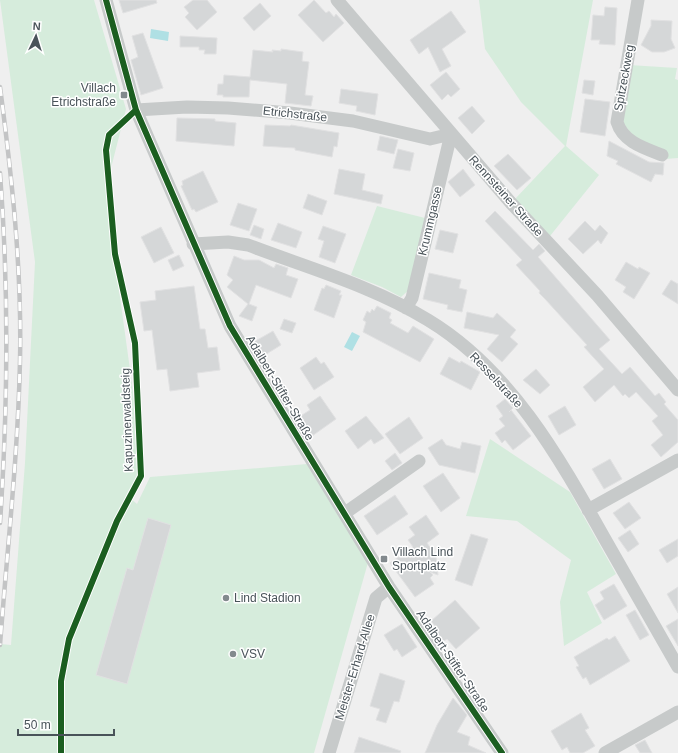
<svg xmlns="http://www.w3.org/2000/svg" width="678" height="753" viewBox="0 0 678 753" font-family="Helvetica,sans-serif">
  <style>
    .green { fill: #d6ecdc }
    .water { fill: #afe0e4 }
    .building { fill: #d5d7d8; stroke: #e1e1e2 }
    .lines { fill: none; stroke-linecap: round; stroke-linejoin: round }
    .minor { stroke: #c7caca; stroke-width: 13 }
    .rail-casing { stroke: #c3c4c5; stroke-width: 4.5 }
    .rail { stroke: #fff; stroke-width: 3; stroke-dasharray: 9; stroke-linecap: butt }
    .cycleway-casing { stroke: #fff; stroke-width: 8 }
    .cycleway { stroke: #1b5e20; stroke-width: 6 }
    .poi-dot { fill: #838a8e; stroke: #fff; stroke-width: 1.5 }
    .labels { text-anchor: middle; stroke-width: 3; stroke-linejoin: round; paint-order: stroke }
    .street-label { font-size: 12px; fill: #495359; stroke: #fff }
    .poi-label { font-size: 12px; fill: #495359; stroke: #fff; text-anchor: start }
  </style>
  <rect width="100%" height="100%" fill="#efefef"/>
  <!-- green -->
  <path class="green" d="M0,0H94L126,109L107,184L114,254L136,413L138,476L129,497L137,504L150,477L307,464L369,559L314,753H0V644L11,645L25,463L35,262Z
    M479,0H593L566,146L599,175L550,236L515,199L565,146L521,102L485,49Z
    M629,65L677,68L675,79L678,80V158L665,159L634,137L623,123Z
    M377,206L425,218L410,289L401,297L382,287L351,275Z
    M490,439L570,492L616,574L587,592L602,623L564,646L560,602L571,560L517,521L466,516Z"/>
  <!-- water -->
  <path class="water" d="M151,29L169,32L168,41L150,38Z
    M352,332L360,336L352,351L344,347Z"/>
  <!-- building -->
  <path class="building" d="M119,0H156L157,3L123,13Z
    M193,0H207L217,12L197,30L185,17L189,13L184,7Z
    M314,0L326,13L329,11L334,17L336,14L344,23L323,42L298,15Z
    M260,3L271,16L254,31L243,18Z
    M605,7L617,8L615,45L599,44L600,40H591L593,15L604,16Z
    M451,11L466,32L442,49L451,66L440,72L428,47L419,54L410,40Z
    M651,20L672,21L671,39L675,48L664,52H652L641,45L651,26Z
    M143,33L163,88L141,95L131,60L138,57L132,36Z
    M180,36L217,38L216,54H204L205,50H199V47H180Z
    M281,49L303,52L302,61L309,62L305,95L313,96L311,106L285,103L287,84L250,80L249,97H223V95H217L218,84H223L224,75L250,77L253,50L273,52L272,50L281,51Z
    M446,72L460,89L451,97L448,94L442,100L430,85Z
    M584,80L595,81L593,95L582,93Z
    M341,89L378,94L375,115L356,111L357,106L339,103Z
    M585,99L610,102L605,136L580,132Z
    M472,106L485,121L472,134L458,118Z
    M177,118L215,119V121L236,123L234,146L176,141Z
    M265,125L290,126L291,125L339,133L337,147L334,146L332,157L295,150V148L263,146Z
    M380,136L398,140L394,154L377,150Z
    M609,141L649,162L664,163L663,175L655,174L651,182L616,164L618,161L607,156Z
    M398,149L414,153L410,171L393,168Z
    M508,154L531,178L517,190L494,166Z
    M339,169L365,174L362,190L383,195L381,204L334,194Z
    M463,169L475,185L460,197L448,182Z
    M203,171L218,202L196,212L194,209L192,210L181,186L183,185L182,181Z
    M308,194L327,201L322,215L303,208Z
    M238,203L257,209L249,231L230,225Z
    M495,211L533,250L539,244L545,251L538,257L610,340L599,349L622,374L630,367L655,396L659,393L666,402L664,404L678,420V442L661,457L651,445L663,435L652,421L658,416L636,392L629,398L625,394L623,396L614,385L595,402L583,387L604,369L584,347L587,345L545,299L539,293L540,291L516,265L522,260L485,221Z
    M585,221L595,231L600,225L608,233L601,244L598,240L583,254L568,239Z
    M278,223L302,232L296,248L271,240Z
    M254,225L264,229L261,239L250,235Z
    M323,226L346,234L335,263L319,257L324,241L318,239Z
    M161,227L174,253L154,263L141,237Z
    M440,230L458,234L453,253L435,249Z
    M179,255L184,266L173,271L168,260Z
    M234,256L244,260H259L274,268L276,264L288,268L286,275L298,279L291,298L256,285L249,304L257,307L252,321L239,316L248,304L227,287L233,280L227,275Z
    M626,262L638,269L639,267L650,273L634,299L623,292L626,287L615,280Z
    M429,273L461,280L459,288L467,290L462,312L447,309L448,305L423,299Z
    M671,280L678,284V304L662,294Z
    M326,285L341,291L339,295H342L334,318L314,310L322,288L324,289Z
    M194,286L200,329H205L208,348L217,347L220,370L197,373L199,387L170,391L167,369L157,370L152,330L144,331L140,302L156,300L155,291Z
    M377,306L391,313L389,318L392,320L390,323L408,333L413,326L434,339L420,362L363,332L366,322L363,320L367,311L370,313L372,309L374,311Z
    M467,312L493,318L497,313L516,330L510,337L518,344L502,362L487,349L499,335L464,328Z
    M284,319L296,323L292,333L280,329Z
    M273,331L281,345L260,358L252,343Z
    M316,357L321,364L324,362L334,377L314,390L300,368Z
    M449,357L460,363L461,361L480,372L471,390L440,374Z
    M536,369L550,385L540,394L523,380Z
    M320,396L336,419L312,436L299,417L310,410L307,405Z
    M505,399L513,408L509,412L511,410L531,436L513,450L505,440L502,443L495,433L505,426L499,419L503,416L496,406Z
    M565,406L576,425L559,435L548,416Z
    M366,416L384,438L374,444L371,439L358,449L345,431Z
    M409,417L423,438L400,454L385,434Z
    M442,439L446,445L460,449L462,442L481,446L475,473L439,465L428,448Z
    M395,453L402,463L392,470L385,461Z
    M610,459L622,479L604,489L592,469Z
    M443,473L460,498L441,512L423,486Z
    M395,495L408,514L377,535L364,516Z
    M629,502L641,518L625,529L613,513Z
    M426,515L439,534L427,543L436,556L438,575L430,572L433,575L430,578L434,584L415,597L390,563L413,547L408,540L415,535L409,527Z
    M148,518L171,525L127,684L96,675L127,568L133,570Z
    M630,530L639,544L628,552L618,538Z
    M471,534L488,539L472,586L455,580Z
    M678,539V556L667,563L659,550Z
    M614,584L627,606L604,620L595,605L604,599L600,592Z
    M678,587V613L667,594Z
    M455,600L480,628L456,649L447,639L444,641L437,633L439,631L431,621Z
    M635,610L649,635L640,640L626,615Z
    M678,619V646L666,626Z
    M402,624L417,647L402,657L397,649L394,651L384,635Z
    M615,636L630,661L590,685L586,677L583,679L576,667L579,666L574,657L607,638L609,640Z
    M380,673L405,681L399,702L394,701L386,723L376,720L380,709L370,706Z
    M453,698L467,715L457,732L470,737L468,745L486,753H425L437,725Z
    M581,713L589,728L585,730L595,746L583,753H570L567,747L562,750L551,731Z
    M359,737L401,751L400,753H354Z
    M645,740L652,753H640L635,745Z"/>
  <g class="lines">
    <!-- minor -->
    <path class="minor" d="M106,0L136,110L230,326L389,587L502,753
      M337,0L511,203L597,295L678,390
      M638,0L617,122C623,142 644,148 662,155
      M136,110L187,107L228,108L290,113L353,121L430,139L451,134L412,298L406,308
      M193,244L228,242L248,245C308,268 373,286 428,320C511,370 560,459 606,541C630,583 654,625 678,667
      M588,510L678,460
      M345,513L419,461
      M329,753L376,598L389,587
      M605,753L678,712"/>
    <!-- rail casing -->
    <g class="rail-casing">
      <path id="rail" d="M0,87C12,178 22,269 20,361C18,456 7,551 0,645
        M0,173C9,290 8,406 0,523"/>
    </g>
    <!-- rail -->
    <use href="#rail" class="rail"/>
    <!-- cycleway casing -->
    <g class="cycleway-casing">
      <path id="cycleway" d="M106,0L136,110L230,326L389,587L502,753
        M61,753V681L69,639L117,521L141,476L135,343L115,254L106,150L109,135L136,110"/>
    </g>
    <!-- cycleway -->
    <use href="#cycleway" class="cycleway"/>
  </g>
  <!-- markers -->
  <g class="poi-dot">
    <rect x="120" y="91" width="8" height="8" rx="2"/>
    <rect x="380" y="555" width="8" height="8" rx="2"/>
    <circle cx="226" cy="598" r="4"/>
    <circle cx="233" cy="654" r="4"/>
  </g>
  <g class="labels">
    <!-- street labels -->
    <g class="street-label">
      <text transform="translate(624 78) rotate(-80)" y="4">Spitzeckweg</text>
      <text transform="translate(295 114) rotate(6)" y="4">Etrichstraße</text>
      <text transform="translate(506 196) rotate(48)" y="4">Rennsteiner Straße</text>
      <text transform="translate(430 221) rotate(-77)" y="4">Krummgasse</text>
      <text transform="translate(496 380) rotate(47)" y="4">Resselstraße</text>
      <text transform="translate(280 388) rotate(59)" y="4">Adalbert-Stifter-Straße</text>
      <text transform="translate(127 420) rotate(-92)" y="4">Kapuzinerwaldsteig</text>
      <text transform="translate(453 661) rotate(56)" y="4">Adalbert-Stifter-Straße</text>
      <text transform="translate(355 667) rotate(-73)" y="4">Meister-Erhard-Allee</text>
    </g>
    <!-- poi labels -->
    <g class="poi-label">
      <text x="116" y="92" text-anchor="end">Villach<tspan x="116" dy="14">Etrichstraße</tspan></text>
      <text x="392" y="556">Villach Lind<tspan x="392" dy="14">Sportplatz</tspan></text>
      <text x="234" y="602">Lind Stadion</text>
      <text x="241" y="658">VSV</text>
    </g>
  </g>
  <!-- north arrow -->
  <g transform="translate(36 36) rotate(4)" stroke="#ffffff" stroke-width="3" paint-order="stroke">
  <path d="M0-3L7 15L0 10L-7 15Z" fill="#495359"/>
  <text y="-6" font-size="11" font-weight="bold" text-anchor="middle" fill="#495359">N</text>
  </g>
  <!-- scale -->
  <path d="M18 729v6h96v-6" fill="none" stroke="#495359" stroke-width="2"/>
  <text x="24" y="729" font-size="12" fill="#495359" stroke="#ffffff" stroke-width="3" paint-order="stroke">50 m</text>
</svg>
